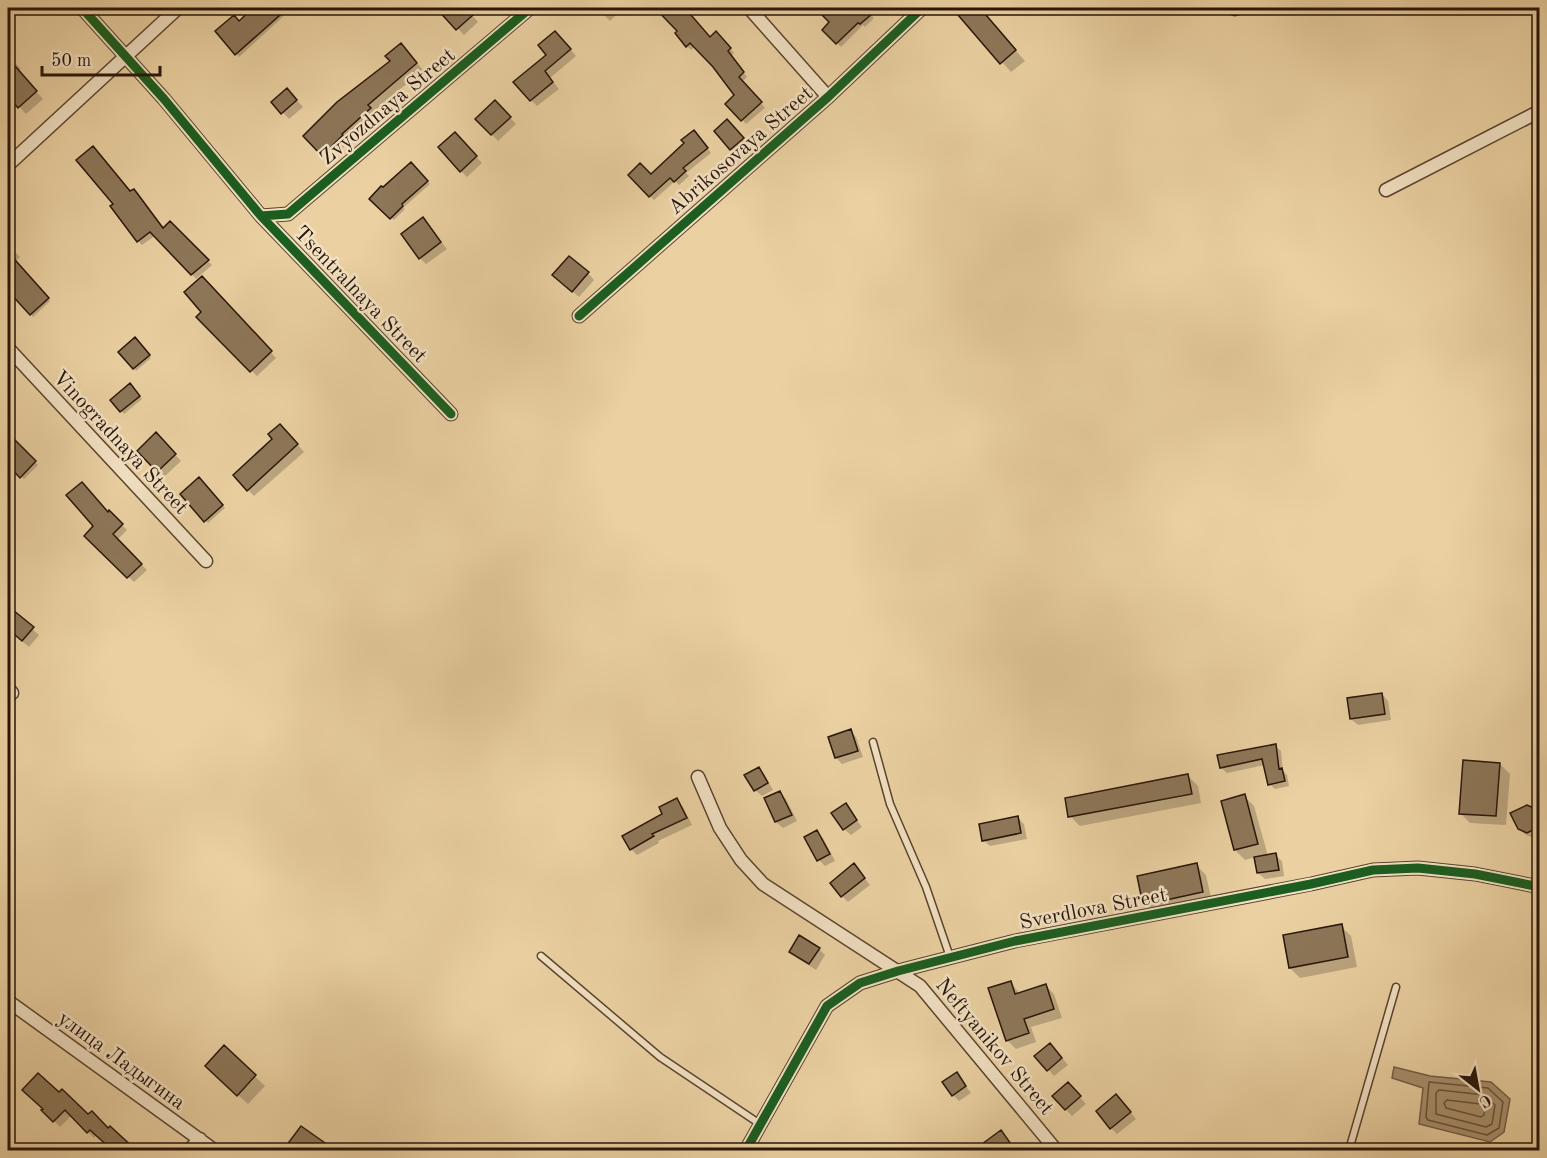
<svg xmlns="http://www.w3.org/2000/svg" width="1547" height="1158" viewBox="0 0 1547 1158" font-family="'Old Standard TT',serif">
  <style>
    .water { fill: #a9916e; stroke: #755f46; stroke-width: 1.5 }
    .shadow { fill: #0003 }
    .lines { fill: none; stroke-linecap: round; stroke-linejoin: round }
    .shore { stroke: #68533c; stroke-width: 1.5 }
    .building { fill: #8d7759; stroke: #281509; stroke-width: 1.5 }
    .lane-casing { stroke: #59442f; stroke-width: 9 }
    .street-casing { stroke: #59442f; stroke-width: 15 }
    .lane { stroke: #f2e1c3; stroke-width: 6 }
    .street { stroke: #f2e1c3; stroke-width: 12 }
    .cycleway-casing { stroke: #f2e1c3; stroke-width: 13 }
    .cycleway { stroke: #1b5e20; stroke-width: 9 }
    .labels { text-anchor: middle; stroke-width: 5; stroke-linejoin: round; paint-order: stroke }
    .street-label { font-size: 21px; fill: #281509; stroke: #f2e1c3 }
  </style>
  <rect width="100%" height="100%" fill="#ebd1a2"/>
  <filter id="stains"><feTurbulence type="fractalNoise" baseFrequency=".00333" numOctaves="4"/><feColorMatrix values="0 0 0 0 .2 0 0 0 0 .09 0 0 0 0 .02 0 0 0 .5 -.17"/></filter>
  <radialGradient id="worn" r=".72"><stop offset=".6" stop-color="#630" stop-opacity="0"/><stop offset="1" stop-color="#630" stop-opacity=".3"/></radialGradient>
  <!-- water -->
  <path class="water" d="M1394,1067L1430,1076L1491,1082L1510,1099L1504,1132L1490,1142L1419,1124L1423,1088L1392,1078Z"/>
  <!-- shadow -->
  <path class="shadow" d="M255,8H282L287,13L239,57L217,31L239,23Z
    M447,8H466L478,22L464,35L442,12Z
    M597,8H623L610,21Z
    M657,8H683L710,39L716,33L734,53L731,56L747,77L742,82L765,108L746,124L727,104L736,95L696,46L691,50L687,46L679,32Z
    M817,8H864L874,18L865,27L863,25L841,47L824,30L831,22Z
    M962,8H979L1025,61L1011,72L957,12Z
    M562,39L576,56L550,78L559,89L537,106L531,100L548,55Z
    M407,51L423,70L373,112L376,115L347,141L348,143L329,161L305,136Z
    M8,55L21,69L18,71L43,99L26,114L8,94V89L13,84L8,78Z
    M287,90L303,107L289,119L273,102Z
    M495,102L516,124L498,141L477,119Z
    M727,121L745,142L734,152L716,132Z
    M455,134L482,163L467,177L461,171Z
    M698,136L711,153L686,173L689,176L679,185L675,181L654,200L630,175L651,176Z
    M411,164L430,184L403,208L405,209L394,220L371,199Z
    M131,193L164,229L170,223L212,265L196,279L156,235L142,245L138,241Z
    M423,219L447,249L426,264L420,258Z
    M8,245L20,257L15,262L50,301L33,317L8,289L13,285L8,280Z
    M588,273L594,280L579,297L561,282Z
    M202,278L276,358L257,376L199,317L204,313Z
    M135,339L151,358L136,371L120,352Z
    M129,385L142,399L124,414L112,400Z
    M287,432L304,452L254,496L248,490Z
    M156,435L181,461L164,477L139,451Z
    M14,441L38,465L24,479L8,463V447Z
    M199,479L225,508L208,523L182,494Z
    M109,513L127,530L117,540L147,570L134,582L86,536Z
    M8,600L14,607L10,610L39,635L29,647L8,629Z
    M1382,694L1388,701L1391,720L1358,725L1351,719Z
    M850,731L856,737L863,757L842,764L836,758Z
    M1275,746L1281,751L1283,771L1287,775L1289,786L1275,789L1269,784L1265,765L1227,773L1221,768L1219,756Z
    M1500,764L1510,774L1506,825L1470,823L1460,813Z
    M759,769L765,775L773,790L762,796L755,790Z
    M1188,776L1198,786L1201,803L1080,826L1070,816Z
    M780,792L786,799L797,821L783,828L776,822L766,799Z
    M1244,796L1254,806L1268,856L1275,855L1282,861L1284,876L1265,879L1258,873L1256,857L1245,860L1235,850L1222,802Z
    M677,800L683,807L692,825L658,841L659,843L637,855L631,849Z
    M845,805L862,827L851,835L844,829Z
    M1536,811L1540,815V836L1534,838L1526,835L1519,828Z
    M1018,818L1024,824L1027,839L990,846L983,840Z
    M816,832L823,838L835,861L825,866L819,860Z
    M1196,865L1206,875L1212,902L1155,914L1145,904Z
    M860,872L870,885L848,902L842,896Z
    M1341,926L1351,936L1357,967L1300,978L1290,968Z
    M819,949L825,955L816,970L797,958L790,951Z
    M1010,982L1020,994L1045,985L1054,994L1062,1018L1031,1027L1036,1042L1016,1049L1007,1040Z
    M224,1047L265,1086L248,1104L217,1076Z
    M1058,1053L1068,1065L1054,1076L1038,1058Z
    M957,1074L971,1093L959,1101L953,1095Z
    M24,1090L88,1116L98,1117L134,1150H114L97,1135L94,1138L72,1115L60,1127Z
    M1074,1090L1086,1104L1072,1116L1054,1096Z
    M1123,1103L1136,1119L1117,1134L1111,1128Z
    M301,1128L333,1150H285Z
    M1003,1135L1012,1148L1009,1150H989L984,1144Z
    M1532,1147H1537L1540,1150H1529Z"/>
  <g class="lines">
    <!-- shore -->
    <path class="shore" d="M1429,1082L1488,1088L1503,1102L1499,1128L1487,1135L1428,1120L1426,1117Z
      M1439,1090L1485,1095L1495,1105L1492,1124L1486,1127L1436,1114V1093Z
      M1447,1100L1481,1104L1485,1108L1484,1115L1481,1117L1446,1108L1444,1103Z"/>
  </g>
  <!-- building -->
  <path class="building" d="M253,8H288L235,55L215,31L234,15L239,21Z
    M436,8H467L473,15L456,30Z
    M655,8H685L710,37L716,31L731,48L728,51L744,72L739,77L762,102L741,121L725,104L734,95L713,67L690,43L686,47L675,33L677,31Z
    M815,8H866L872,14L860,24L858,23L836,44L822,30L829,22Z
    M952,8H980L1016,50L1000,64Z
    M555,31L571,49L545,71L553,82L530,101L513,82L546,55L538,45Z
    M401,43L417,63L368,105L371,108L342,134L343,135L322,156L303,136L337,102L390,61L385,56Z
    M8,58L37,91L18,108L8,96Z
    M287,88L297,100L281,114L271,102Z
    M495,100L511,117L491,135L475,119Z
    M727,119L744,138L730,150L714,131Z
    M694,130L708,148L683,168L686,171L674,182L670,178L649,197L628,175L640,163L651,174L684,143L681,140Z
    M455,132L477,156L460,172L438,147Z
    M93,146L130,191L134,189L163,228L170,221L209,260L191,275L150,232L137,242L110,206L113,204L76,160Z
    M411,162L428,181L402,204L403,206L390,219L369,199L381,186L383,187Z
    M423,217L441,242L419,259L401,234Z
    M8,252L49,298L30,315L8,291Z
    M569,256L589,272L572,292L552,275Z
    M202,276L272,351L250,372L196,317L201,312L184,292Z
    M135,337L150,355L133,369L118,352Z
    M130,383L140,396L120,412L110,400Z
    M280,424L298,444L247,491L233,475L272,439L268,434Z
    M156,432L176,454L157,472L137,451Z
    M14,439L36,461L20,478L8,465V445Z
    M199,477L223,505L204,522L180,494Z
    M82,482L108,512L109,510L123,524L113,534L142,564L127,578L84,536L93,526L66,495Z
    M8,606L34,627L22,641L8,629Z
    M1382,693L1385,714L1350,719L1347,698Z
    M851,729L858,751L835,758L828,737Z
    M1276,744L1279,769L1282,768L1285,781L1268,785L1262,759L1220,768L1217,755Z
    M1463,760L1500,763L1496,816L1459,814Z
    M759,767L768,783L754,791L744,775Z
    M1188,774L1192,794L1068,817L1065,798Z
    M780,791L792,815L775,822L764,798Z
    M1245,794L1258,844L1234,850L1221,801Z
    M677,798L687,818L652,834L654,836L630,850L622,836L662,814L659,807Z
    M846,803L857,820L843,830L831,813Z
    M1527,805L1536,809L1539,816L1537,828L1527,833L1518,829L1510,813Z
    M1018,816L1021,833L982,841L979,824Z
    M817,830L830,854L817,861L804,837Z
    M1276,853L1279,870L1257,873L1254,857Z
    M854,863L865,878L841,897L830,883Z
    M1197,863L1203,892L1143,905L1137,876Z
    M1342,924L1348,957L1289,968L1283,935Z
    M799,935L820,948L809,964L789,952Z
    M1011,981L1015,994L1046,984L1054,1009L1024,1019L1029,1033L1006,1041L988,988Z
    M1050,1043L1062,1058L1047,1071L1034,1056Z
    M224,1045L256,1075L237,1096L205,1066Z
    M957,1072L966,1086L952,1096L942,1082Z
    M38,1073L59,1092L62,1089L88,1114L92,1111L108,1128L110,1126L136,1150H112L90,1130L87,1133L65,1110L53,1122L41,1110L43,1109L22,1090Z
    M1068,1082L1081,1096L1065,1110L1052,1096Z
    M1116,1094L1131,1112L1110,1129L1096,1111Z
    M301,1126L335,1150H283Z
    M1001,1130L1011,1144L1003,1150H974Z"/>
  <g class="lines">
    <!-- lane casing -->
    <g class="lane-casing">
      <path id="lane" d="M873,742L890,804L926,887L950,957
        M541,956L660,1057L760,1124
        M1349,1150L1396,987"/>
    </g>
    <!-- street casing -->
    <g class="street-casing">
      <path id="street" d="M82,8L164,99L261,216L451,414
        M749,8L828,97
        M1235,9L1238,8
        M8,165L178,8
        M1386,190L1540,111
        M261,216L288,214L530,8
        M579,316L828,97L922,8
        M8,348L206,561
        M8,688L12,693
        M698,777L720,828L741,860L763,884L920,986L1056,1150
        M8,1001L214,1150
        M189,1150L200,1139
        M746,1150L827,1006L860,983L898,971L1015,941L1311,884L1373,870L1418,868L1475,874L1540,887"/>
    </g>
    <!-- lane -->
    <use href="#lane" class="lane"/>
    <!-- street -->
    <use href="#street" class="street"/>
    <!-- cycleway casing -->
    <g class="cycleway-casing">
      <path id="cycleway" d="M82,8L164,99L261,216L451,414
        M261,216L288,214L530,8
        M579,316L828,97L922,8
        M746,1150L827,1006L860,983L898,971L1015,941L1311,884L1373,870L1418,868L1475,874L1540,887"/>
    </g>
    <!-- cycleway -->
    <use href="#cycleway" class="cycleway"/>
  </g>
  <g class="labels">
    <!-- street labels -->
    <g class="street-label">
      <text transform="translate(387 106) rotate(-40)" y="7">Zvyozdnaya Street</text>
      <text transform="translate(740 150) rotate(-41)" y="7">Abrikosovaya Street</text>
      <text transform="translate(361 294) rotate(46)" y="7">Tsentralnaya Street</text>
      <text transform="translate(121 442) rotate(47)" y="7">Vinogradnaya Street</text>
      <text transform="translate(1093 908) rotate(-11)" y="7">Sverdlova Street</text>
      <text transform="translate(995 1046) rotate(50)" y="7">Neftyanikov Street</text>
      <text transform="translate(122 1060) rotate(36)" y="7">улица Ладыгина</text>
    </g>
  </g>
  <!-- margin -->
  <rect width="1547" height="1158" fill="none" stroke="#ebd1a2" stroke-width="30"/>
  <rect x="9" y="9" width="1529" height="1140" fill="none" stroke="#281509" stroke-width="3"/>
  <rect x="15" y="15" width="1517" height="1128" fill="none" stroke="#281509" stroke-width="1.5"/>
  <!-- north arrow -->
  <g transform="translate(1478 1089) rotate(149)" stroke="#f2e1c3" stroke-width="4.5" paint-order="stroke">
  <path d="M0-4.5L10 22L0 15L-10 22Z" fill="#281509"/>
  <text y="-9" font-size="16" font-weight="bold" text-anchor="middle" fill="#281509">С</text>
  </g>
  <!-- scale -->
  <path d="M42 66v9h118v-9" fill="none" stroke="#281509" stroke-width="3"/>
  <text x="51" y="66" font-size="18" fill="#281509" stroke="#f2e1c3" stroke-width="4.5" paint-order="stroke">50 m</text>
  <rect width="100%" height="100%" filter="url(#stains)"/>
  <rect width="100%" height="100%" fill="url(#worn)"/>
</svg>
